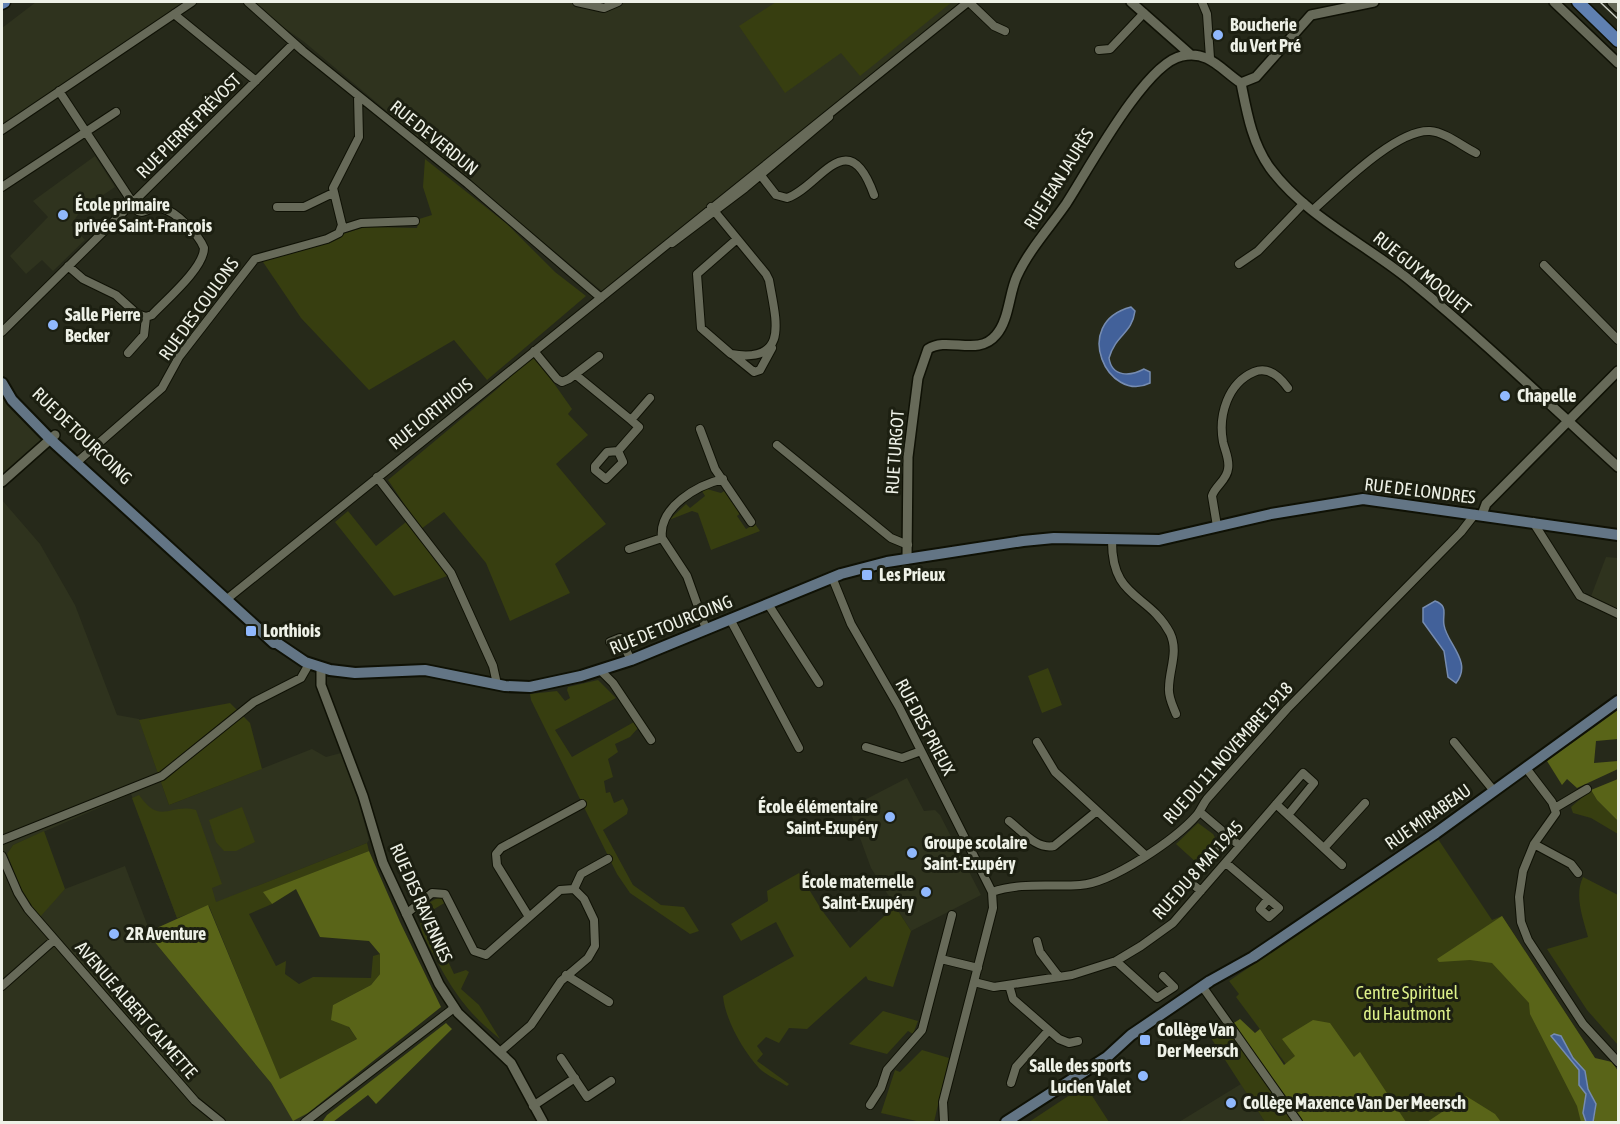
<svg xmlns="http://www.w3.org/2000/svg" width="1620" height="1124" viewBox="0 0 1620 1124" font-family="'Asap Condensed',sans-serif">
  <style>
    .built { fill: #2f331e }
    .green { fill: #373e10 }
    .forest { fill: #596418 }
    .water { fill: #42619a; stroke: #768cb1; stroke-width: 1.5 }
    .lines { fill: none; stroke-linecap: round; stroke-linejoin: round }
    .minor-casing { stroke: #0f1105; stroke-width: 10 }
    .tertiary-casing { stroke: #0f1105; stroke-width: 12 }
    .secondary-casing { stroke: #0f1105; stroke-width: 14 }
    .primary-casing { stroke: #0f1105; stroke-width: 15 }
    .minor { stroke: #676a59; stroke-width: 8 }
    .tertiary { stroke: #676a59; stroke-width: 9 }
    .secondary { stroke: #637585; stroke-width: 10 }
    .primary { stroke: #5f80b1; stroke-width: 12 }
    .tram { stroke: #c6c9be; stroke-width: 1.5 }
    .poi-dot { fill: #90b8fd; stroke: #1c1f11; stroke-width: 2 }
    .labels { text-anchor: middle; stroke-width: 6; stroke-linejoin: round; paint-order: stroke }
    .poi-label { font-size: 18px; font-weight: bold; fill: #eef1e7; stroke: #1c1f11; text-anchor: start }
    .street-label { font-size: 18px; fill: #eef1e7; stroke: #1c1f11 }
    .park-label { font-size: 18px; fill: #ddf089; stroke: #1c1f11 }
  </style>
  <rect width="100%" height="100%" fill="#26291a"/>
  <!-- built -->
  <path class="built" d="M36,2H187L2,130V28Z
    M247,2H967L969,4L609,297L303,41Z
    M95,156L115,187L81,210L71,225L85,240L53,271L42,260L26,274L10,256L48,217L33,201Z
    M2,390L48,444L2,487Z
    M2,500L40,544L75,605L117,715L139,719L169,805L312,749L326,757L341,753L358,800L369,840L367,843L177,918L131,794L13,845L7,854L23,894L55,899L65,889L125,866L153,940L271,1083L293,1120L308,1113L314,1122H2Z
    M1606,557L1618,558V610L1590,599Z
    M907,778L924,811L935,810L940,815L981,895L911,931L871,868L849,808Z
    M1241,1084L1265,1122H1179Z"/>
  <!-- green -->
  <path class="green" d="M776,2H952L860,76L841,53L785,93L739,26Z
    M425,159L507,224L555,272L586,296L487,380L454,340L369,390L301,318L263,262L269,257L365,227L417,228L419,219L432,215L423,187Z
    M534,355L572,409L568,414L588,435L556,464L606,524L555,564L570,593L510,621L486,563L444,512L421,529L388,480L496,390Z
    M707,489L721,493L726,490L742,512L737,516L746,529L755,524L760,531L711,550L698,513L692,511L669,520L686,504L690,508L705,496L702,491Z
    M348,511L376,546L406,522L447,576L394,596L335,522Z
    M1048,668L1062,705L1042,713L1028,676Z
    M598,680L616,698L555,730L572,757L634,722L638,728L630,737L615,744L618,752L608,759L613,777L604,781L606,793L610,792L614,803L623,799L628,809L627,814L603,830L633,885L661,905L684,907L699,931L690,934L630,893L617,874L531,700L530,694L557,691L565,701L570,698L567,690L568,687Z
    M230,703L250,723L262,769L169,805L139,720Z
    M1591,790L1597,800L1618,821V834L1591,818L1573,813L1571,807Z
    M139,795C161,826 169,803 196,810L222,884L212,888L216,902L367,843L369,851L264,892L272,904L249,914L276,966L286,961L285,974L299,984L313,977L371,978L373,956L380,954V974L371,985L333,1005L357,1039L280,1080L209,906L177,918L132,798Z
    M242,807L255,842L236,851H224L216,842L209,820Z
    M1198,823L1213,834L1217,841L1198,864L1176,844Z
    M44,831L65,889L40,917L23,894L7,854L13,845Z
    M1438,839L1492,920L1502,916L1618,1093V1122H1329L1236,997L1239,994L1229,981Z
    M799,873L821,909L850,948L895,906L911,931L893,987L868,980L866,976L807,1029L789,1028L779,1043L766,1037L757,1046L763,1054L757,1061L789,1084L787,1086C778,1080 766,1075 759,1068C743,1051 725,1019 723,996L794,956L776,922L741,941L731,924L768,901L767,891Z
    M1583,877L1618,895V1045L1587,1010L1547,949L1588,937C1583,918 1574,896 1583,877Z
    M441,897L446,902L426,914L454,974L466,970L469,972L461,989L479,1005L500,1039C459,1006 447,980 423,935C416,917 422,903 441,897Z
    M883,1011L918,1021L913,1034L908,1031L887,1054L849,1044Z
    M1226,1028L1292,1122H1265L1211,1038Z
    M922,1050L949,1058L934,1122H921L881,1113L895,1070L900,1072Z
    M1085,1085L1109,1122H1029Z"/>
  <!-- forest -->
  <path class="forest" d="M1618,710V739L1596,741L1594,763L1618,761V769L1577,788L1567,779L1562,785L1547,761Z
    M1618,779V821L1597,800L1591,790Z
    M369,851L400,922L441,1007L308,1113L293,1121L271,1083L153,940L150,931L208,905L280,1079L357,1039L349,1027L331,1020L333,1005L371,985L380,974V954L369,941L320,937L296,889L272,904L263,892Z
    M1502,916L1595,1058L1612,1062L1618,1071V1122H1593L1596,1108L1586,1084L1585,1071L1573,1058L1558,1034L1579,1070V1085L1586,1094L1583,1113L1586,1122H1581L1577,1106L1530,1014L1529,1003L1492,963L1470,960L1439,962L1437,959Z
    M1240,1019L1255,1033L1260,1029L1284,1065L1295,1056L1282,1039L1313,1020L1330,1023L1354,1057L1360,1052L1406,1122H1292L1226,1028Z
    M446,1023L452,1029L376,1104L368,1095L333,1122H322L327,1115Z
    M1466,1096L1495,1114L1501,1122H1427Z"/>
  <!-- water -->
  <path class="water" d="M1131,307L1135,311C1132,334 1116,334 1109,358C1112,378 1131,376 1144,369L1150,372V383C1108,404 1070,323 1131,307Z
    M1435,601C1449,606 1442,615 1444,625C1447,644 1473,662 1456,683L1448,677L1444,651L1423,622V608Z
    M1554,1034L1561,1036L1573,1058L1585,1071L1588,1089L1596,1104L1593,1122H1586L1583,1113L1586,1094L1579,1085V1070L1551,1036Z"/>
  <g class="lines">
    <!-- minor casing -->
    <g class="minor-casing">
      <path id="minor" d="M248,2L303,51L468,184L601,298
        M577,2L604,8L618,2
        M969,2L994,26L1005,31
        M1202,2L1207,14L1210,58
        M174,14L256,81
        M1099,50L1110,49L1144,13
        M59,91L138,211L142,212C149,210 154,207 161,208C176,211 199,235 204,248C204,268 166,300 152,315L146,317L137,314L116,295L83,279L68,266
        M2,130L192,2
        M759,173L776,195L787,198C820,187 848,121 874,195
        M2,187L116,112
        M277,207H304L333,193
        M711,207L766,274L769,280C776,320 790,364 731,354L701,328L697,274L737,239
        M1313,210C1338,188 1396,129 1430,131C1445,132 1462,146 1476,153
        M342,229L361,223L415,221
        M672,243L745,188L829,117
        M1239,264L1258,251L1304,203
        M1544,265L1618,340
        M2,332L294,43
        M534,351L557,379L562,382L569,379L599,356
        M128,353L144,335L146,317
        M733,355L754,372L760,370L772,348
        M576,375L631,420L650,398
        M700,429L715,469L751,522
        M777,445L891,538L908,545
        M618,451L623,462L606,479L595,470V466L607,452L618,451L639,427L631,420
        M76,463L162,388L179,357L255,259L327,239L339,233L342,225L333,188L359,137L358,96
        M377,477L451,573L493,666L497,684
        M1533,522L1580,596L1618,614
        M1217,526L1212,496C1215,486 1227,480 1228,469C1230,460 1225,451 1223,442C1218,415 1228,383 1254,372C1268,366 1280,377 1288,388
        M662,538L687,576L706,629
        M1112,539C1111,600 1148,592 1170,633C1179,652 1169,669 1169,688C1168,697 1173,706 1176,714
        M629,549L662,538C658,507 698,485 723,479
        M832,577L851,624L899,707L992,892L993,908L943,1102L944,1122
        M227,599L968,2
        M768,604L819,683
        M730,619L799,748
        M610,642L620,638L631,660
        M601,671L613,683L651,740
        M1037,742L1055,772L1145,855
        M1454,742L1494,791
        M866,747L902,758L921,751
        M1526,768L1552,802L1556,813L1534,844L1523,871L1519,897L1521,922L1528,940L1583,1024L1618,1062
        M1276,804L1342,865
        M1555,808L1587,789
        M1200,812L1240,846
        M1009,821C1022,831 1037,850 1054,846L1097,811
        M2,840L162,776L254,702L301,678L309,664
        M1534,844L1571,864L1578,873
        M1324,848L1365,803
        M2,856L18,893L28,909L195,1101L221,1122
        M1226,863L1279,908L1269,917L1260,909L1268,899
        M574,889L581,874L608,859
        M1201,891L1190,882L1229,837
        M992,892C1020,882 1051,887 1080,885C1112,883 1176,839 1197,815C1201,810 1203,804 1207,799L1287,709L1461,532L1475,514
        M406,914L432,893L445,894L474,951L486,955L560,890L574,889L584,899L594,920L595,946L588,958L561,981L531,1025L501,1051
        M529,917L497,865L496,854L501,848L582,804
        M1037,941L1040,952L1059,977
        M941,959L978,968
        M1116,961L1157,998L1174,987L1163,976
        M566,975L609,1002
        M974,982L994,987L1072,975L1116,961L1141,946L1173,923L1303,773L1314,783L1288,815
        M1009,985L1013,999L1059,1039L1069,1043L1078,1041
        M2,986L54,940
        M1202,986L1298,1122
        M561,1058L587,1097L611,1081
        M1011,1083L1016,1067L1048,1031
        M870,1105L881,1088L887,1070L922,1030L952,915
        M533,1106L575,1078
        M305,1122L454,1008"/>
    </g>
    <!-- tertiary casing -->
    <g class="tertiary-casing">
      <path id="tertiary" d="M1131,2L1191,55
        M1554,2L1618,63
        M1612,2L1618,8
        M1241,83C1247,113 1252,143 1270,168C1306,217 1366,244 1412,282C1483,340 1550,405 1618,467
        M1241,83L1256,77L1311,15L1374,2
        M2,482L55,435
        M1482,515L1486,504L1618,371
        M907,559L908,457L918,378L928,349C948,336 978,357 996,335C1009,321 1009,293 1017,276C1029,250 1050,227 1066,204C1087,172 1145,63 1182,56C1209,50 1221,70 1241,83
        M321,668V685L363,796L383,863L439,984L458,1013L511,1063L543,1122"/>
    </g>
    <!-- secondary casing -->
    <g class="secondary-casing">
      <path id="secondary" d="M2,383L12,400L50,439L274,643
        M271,639L305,662L330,670L355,673L425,670L505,686L530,687L581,676L631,660L841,574L887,562L1023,541L1054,538L1159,540L1271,514L1363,499L1618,535
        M1006,1122L1107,1057L1131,1035L1210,981L1253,957L1436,833L1618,701"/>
    </g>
    <!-- primary casing -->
    <g class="primary-casing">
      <path id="primary" d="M1578,2L1618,41
        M2,3L4,2"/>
    </g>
    <!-- minor -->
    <use href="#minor" class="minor"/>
    <!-- tertiary -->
    <use href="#tertiary" class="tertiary"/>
    <!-- secondary -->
    <use href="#secondary" class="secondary"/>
    <!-- primary -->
    <use href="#primary" class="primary"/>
    <!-- tram -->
    <path class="tram" d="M1600,2L1618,19"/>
  </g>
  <!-- markers -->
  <g class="poi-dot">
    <circle cx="1218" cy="35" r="6"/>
    <circle cx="63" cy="215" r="6"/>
    <circle cx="53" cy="325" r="6"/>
    <circle cx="1505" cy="396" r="6"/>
    <rect x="861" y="569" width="12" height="12" rx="3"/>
    <rect x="245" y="625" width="12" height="12" rx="3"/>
    <circle cx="890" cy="817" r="6"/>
    <circle cx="912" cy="853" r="6"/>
    <circle cx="926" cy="892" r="6"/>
    <circle cx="114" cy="934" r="6"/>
    <rect x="1139" y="1034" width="12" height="12" rx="3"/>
    <circle cx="1143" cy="1076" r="6"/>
    <circle cx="1231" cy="1103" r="6"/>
  </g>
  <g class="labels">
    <!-- poi labels -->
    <g class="poi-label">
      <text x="1230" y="31">Boucherie<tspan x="1230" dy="21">du Vert Pré</tspan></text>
      <text x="75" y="211">École primaire<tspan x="75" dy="21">privée Saint-François</tspan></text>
      <text x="65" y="321">Salle Pierre<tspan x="65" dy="21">Becker</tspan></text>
      <text x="1517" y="402">Chapelle</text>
      <text x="879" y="581">Les Prieux</text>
      <text x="263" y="637">Lorthiois</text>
      <text x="878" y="813" text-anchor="end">École élémentaire<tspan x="878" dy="21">Saint-Exupéry</tspan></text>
      <text x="924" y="849">Groupe scolaire<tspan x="924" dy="21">Saint-Exupéry</tspan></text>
      <text x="914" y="888" text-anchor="end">École maternelle<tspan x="914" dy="21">Saint-Exupéry</tspan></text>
      <text x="126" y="940">2R Aventure</text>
      <text x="1157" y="1036">Collège Van<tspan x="1157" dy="21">Der Meersch</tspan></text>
      <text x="1131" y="1072" text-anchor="end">Salle des sports<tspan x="1131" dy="21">Lucien Valet</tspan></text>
      <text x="1243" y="1109">Collège Maxence Van Der Meersch</text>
    </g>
    <!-- street labels -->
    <g class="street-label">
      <text transform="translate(189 126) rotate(-45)" y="6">RUE PIERRE PRÉVOST</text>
      <text transform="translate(434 138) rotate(39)" y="6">RUE DE VERDUN</text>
      <text transform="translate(1059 179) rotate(-58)" y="6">RUE JEAN JAURÈS</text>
      <text transform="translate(1422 273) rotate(39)" y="6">RUE GUY MOQUET</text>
      <text transform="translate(199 309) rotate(-54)" y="6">RUE DES COULONS</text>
      <text transform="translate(431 414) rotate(-39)" y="6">RUE LORTHIOIS</text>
      <text transform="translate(82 436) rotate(44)" y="6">RUE DE TOURCOING</text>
      <text transform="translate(895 452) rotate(-86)" y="6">RUE TURGOT</text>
      <text transform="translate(1420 491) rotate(7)" y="6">RUE DE LONDRES</text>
      <text transform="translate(671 625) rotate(-22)" y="6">RUE DE TOURCOING</text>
      <text transform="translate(925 727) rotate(62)" y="6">RUE DES PRIEUX</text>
      <text transform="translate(1228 753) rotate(-48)" y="6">RUE DU 11 NOVEMBRE 1918</text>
      <text transform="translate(1428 817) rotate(-35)" y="6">RUE MIRABEAU</text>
      <text transform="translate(1198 870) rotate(-48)" y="6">RUE DU 8 MAI 1945</text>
      <text transform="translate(421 903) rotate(66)" y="6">RUE DES RAVENNES</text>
      <text transform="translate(136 1010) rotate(49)" y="6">AVENUE ALBERT CALMETTE</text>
    </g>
    <!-- park labels -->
    <g class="park-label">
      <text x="1407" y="999">Centre Spirituel<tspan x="1407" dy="21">du Hautmont</tspan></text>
    </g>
  </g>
  <!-- border -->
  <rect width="1620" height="1124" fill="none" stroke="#eef1e7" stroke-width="6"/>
</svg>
